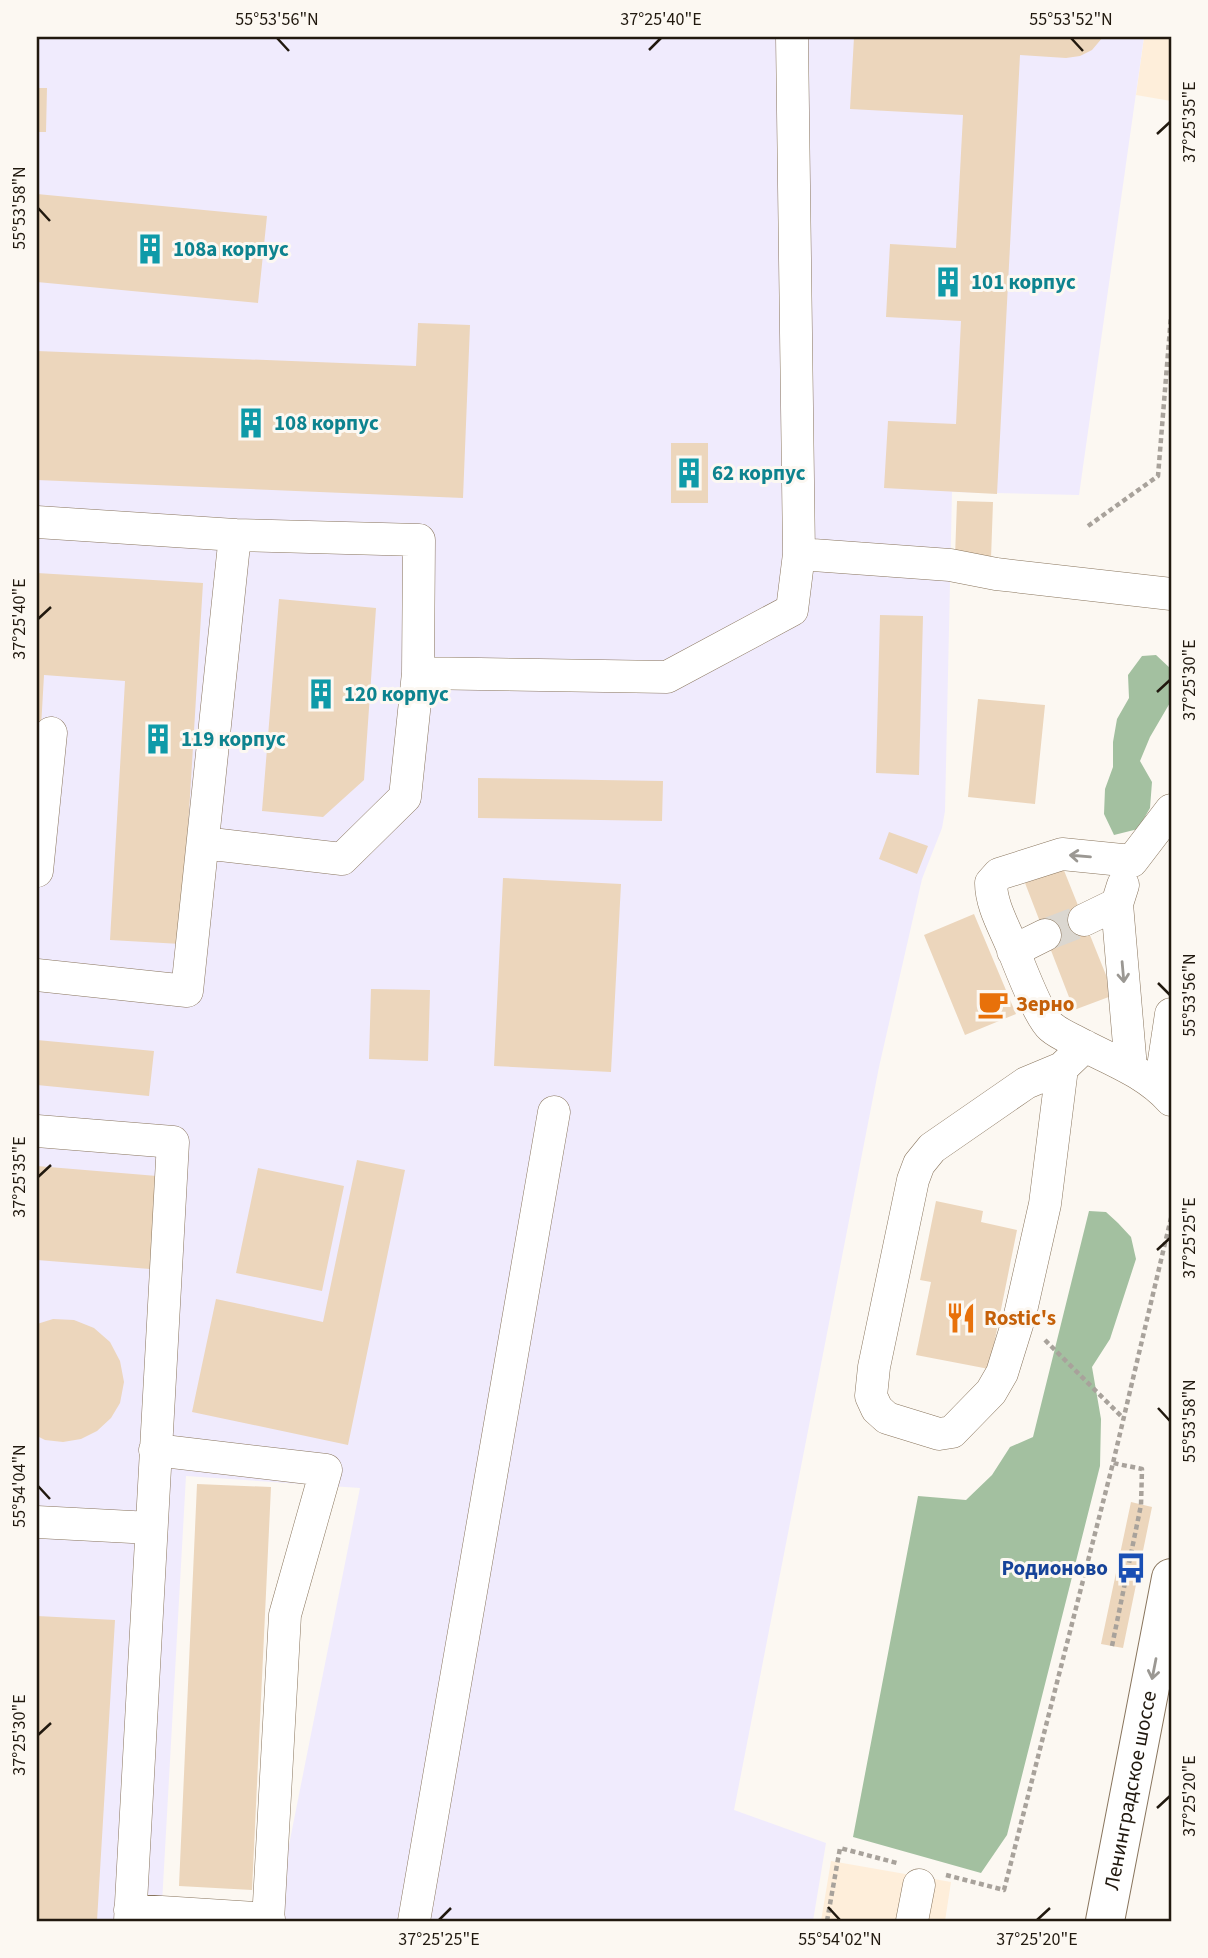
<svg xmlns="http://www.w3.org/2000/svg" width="1208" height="1958" viewBox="0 0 1208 1958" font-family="'Source Sans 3',sans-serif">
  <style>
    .built { fill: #feeeda }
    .industrial { fill: #f0ebfd }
    .forest { fill: #a3c0a0 }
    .building { fill: #ecd6bc }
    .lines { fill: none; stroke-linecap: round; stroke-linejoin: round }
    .minor-tunnel { stroke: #dbd7d0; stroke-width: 32; stroke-dasharray: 32 16; stroke-linecap: butt }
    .minor-casing { stroke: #89755d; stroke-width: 33 }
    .highway-casing { stroke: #89755d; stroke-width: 40 }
    .path { stroke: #a8a29b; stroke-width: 4.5; stroke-dasharray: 5 3.5; stroke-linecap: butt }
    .minor { stroke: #fff; stroke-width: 32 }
    .highway { stroke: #fff; stroke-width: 38 }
    .oneway { stroke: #9b9893 }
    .ticks { fill: none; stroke: #21190f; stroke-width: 2.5 }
    .labels { text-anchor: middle; stroke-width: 6; stroke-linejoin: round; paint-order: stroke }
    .culture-label { font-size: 21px; font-weight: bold; fill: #0d838f; stroke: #fcf8f2; text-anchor: start }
    .food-label { font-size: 21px; font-weight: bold; fill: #c56008; stroke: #fcf8f2; text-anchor: start }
    .transit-label { font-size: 21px; font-weight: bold; fill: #164399; stroke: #fcf8f2; text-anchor: end }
    .street-label { font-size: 21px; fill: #21190f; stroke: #fcf8f2 }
    .neatline { fill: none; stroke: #21190f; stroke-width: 2.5 }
    .ticks-label { font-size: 18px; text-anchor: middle; fill: #21190f }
  </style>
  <rect width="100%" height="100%" fill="#fcf8f2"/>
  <!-- built -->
  <path class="built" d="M1144,37H1171V101L1136,95Z
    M831,1861L951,1882L945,1921H821Z"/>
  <!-- industrial -->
  <path class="industrial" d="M37,37H1144L1079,495L952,492L945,811L942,828L922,879L879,1067L734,1810L826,1843L813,1921H277L278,1900L360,1488L186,1476L161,1921H37Z"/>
  <!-- forest -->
  <path class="forest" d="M1156,655L1171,669V701L1150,737L1140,761L1152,782L1150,808L1138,829L1114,835L1104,814L1105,789L1113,767V742L1117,719L1129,698L1128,675L1142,656Z
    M1089,1211L1106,1212L1118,1223L1131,1237L1136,1259L1110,1339L1092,1367L1101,1419L1100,1466L1007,1835L981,1873L853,1837L918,1496L966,1500L992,1475L1010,1447L1033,1437Z"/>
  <!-- building -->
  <path class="building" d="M854,37H1103L1092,50L1080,56L1066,58L1020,55L997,494L884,488L888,421L956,424L961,321L886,317L890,244L956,248L963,115L850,109Z
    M37,88H47L46,132H37Z
    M37,194L267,216L258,303L37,282Z
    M418,323L470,325L463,498L37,480V351L416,366Z
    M671,443H708V503H671Z
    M957,501L993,502L991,559L955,557Z
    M37,573L203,583L181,944L110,940L125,681L44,675L39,763H37Z
    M279,599L376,608L364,780L323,817L262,811Z
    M880,615L923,616L919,775L876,773Z
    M978,699L1045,705L1035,804L968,797Z
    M478,778L663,781L662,821L478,818Z
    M889,832L928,846L917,874L879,859Z
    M1063,868L1114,995L1074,1010L1025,883Z
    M503,878L621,884L611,1072L494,1066Z
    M974,914L1016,1014L965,1035L924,935Z
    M371,989L430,990L428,1061L369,1059Z
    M37,1040L154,1051L149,1096L37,1085Z
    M357,1160L405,1170L348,1445L192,1412L216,1299L323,1322Z
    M37,1166L157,1176L150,1269L37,1260Z
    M258,1168L344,1186L322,1291L236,1273Z
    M936,1201L983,1211L981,1222L1017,1230L989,1369L916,1355L931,1282L920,1280Z
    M53,1319L74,1320L94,1328L110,1342L120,1361L124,1382L120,1403L111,1418L97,1431L81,1439L63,1442L45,1440L37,1436V1324Z
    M197,1484L271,1487L252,1890L179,1886Z
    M1131,1502L1152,1507L1123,1648L1101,1644Z
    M37,1616L115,1620L97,1921H37Z"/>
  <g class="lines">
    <!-- minor-tunnel -->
    <path class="minor-tunnel" d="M1045,935L1084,920"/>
    <!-- minor casing -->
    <g class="minor-casing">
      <path id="minor" d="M37,522L235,535L419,540L418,673
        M799,554L950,565L996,574L1171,594
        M1171,810L1132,861L1062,854L999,874L991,883C991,904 1003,925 1011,944C1018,962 1039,1017 1051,1027C1058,1033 1067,1037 1075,1041C1108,1059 1145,1071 1171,1100
        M203,843L342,859L405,797L418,673L667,677L792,610L799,554L792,37
        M37,871L51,733
        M1117,904L1131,1068
        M1084,920L1117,904L1123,885
        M1013,951L1045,935
        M37,975L187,991L235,535
        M1062,1068L1045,1204L1020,1315L1002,1373L991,1392L952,1432L939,1434L887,1418L877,1409L871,1396L874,1367L913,1180L919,1164L932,1148L1026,1083L1062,1068L1085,1046
        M1160,1087L1171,1014
        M37,1131L173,1142L130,1921
        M155,1450L326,1470L285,1615L268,1921
        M37,1522L151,1528
        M130,1910L269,1919
        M414,1921L554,1112
        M912,1921L919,1885"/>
    </g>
    <!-- highway casing -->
    <g class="highway-casing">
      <g id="highway">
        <path id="s1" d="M1105,1921L1171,1578"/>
      </g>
    </g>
    <!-- path -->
    <path class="path" d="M1088,526L1158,476L1171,316
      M1045,1340L1123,1418
      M1112,1646L1141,1505L1142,1469L1113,1463
      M946,1875L1004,1890L1113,1463L1171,1218
      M827,1921L840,1848L897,1863"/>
    <!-- minor -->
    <use href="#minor" class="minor"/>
    <!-- highway -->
    <use href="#highway" class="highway"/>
  </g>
  <!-- one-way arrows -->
  <defs><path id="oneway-shaft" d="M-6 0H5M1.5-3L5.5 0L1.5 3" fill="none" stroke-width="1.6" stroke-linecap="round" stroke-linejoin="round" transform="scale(1.75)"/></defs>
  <g class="oneway">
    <use href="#oneway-shaft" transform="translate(1080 856) rotate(-175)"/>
    <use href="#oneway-shaft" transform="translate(1123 972) rotate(85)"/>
    <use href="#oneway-shaft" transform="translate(1154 1669) rotate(101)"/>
  </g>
  <!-- ticks -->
  <path class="ticks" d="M277,38L289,51M1071,38L1083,51M649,50L661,38M1157,134L1170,122M38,208L50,221M38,619L51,607M1157,692L1170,680M1158,983L1170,995M38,1177L51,1165M1157,1250L1170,1238M1158,1408L1170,1421M38,1486L50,1499M38,1735L51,1723M1157,1808L1170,1796M828,1907L840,1920M439,1920L451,1908M1037,1920L1050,1908"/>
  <!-- icons -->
  <defs>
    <g id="building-bare" transform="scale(2.415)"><path d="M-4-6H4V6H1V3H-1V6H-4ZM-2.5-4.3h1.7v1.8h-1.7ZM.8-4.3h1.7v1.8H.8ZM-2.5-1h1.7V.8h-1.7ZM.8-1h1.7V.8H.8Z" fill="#0f9aa8" stroke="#fcf8f2" stroke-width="2.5" paint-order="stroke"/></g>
    <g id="cafe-bare" transform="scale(2.415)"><path d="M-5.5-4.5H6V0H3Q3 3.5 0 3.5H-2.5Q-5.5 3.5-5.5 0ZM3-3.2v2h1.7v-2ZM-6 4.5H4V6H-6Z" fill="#e8710a" stroke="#fcf8f2" stroke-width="2.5" paint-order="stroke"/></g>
    <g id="restaurant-bare" transform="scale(2.415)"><path d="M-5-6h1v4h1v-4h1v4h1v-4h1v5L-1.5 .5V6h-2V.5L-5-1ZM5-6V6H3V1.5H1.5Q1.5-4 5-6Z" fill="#e8710a" stroke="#fcf8f2" stroke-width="2.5" paint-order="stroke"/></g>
    <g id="bus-bare" transform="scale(2.415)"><path d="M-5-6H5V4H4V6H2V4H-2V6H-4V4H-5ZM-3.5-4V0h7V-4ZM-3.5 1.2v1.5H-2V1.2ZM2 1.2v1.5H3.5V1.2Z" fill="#1a4fb4" stroke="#fcf8f2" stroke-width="2.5" paint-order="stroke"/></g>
  </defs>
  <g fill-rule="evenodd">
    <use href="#building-bare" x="150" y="249"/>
    <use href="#building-bare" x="948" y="282"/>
    <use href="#building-bare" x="251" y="423"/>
    <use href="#building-bare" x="689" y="473"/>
    <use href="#building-bare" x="321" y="694"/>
    <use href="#building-bare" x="158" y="739"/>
    <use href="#cafe-bare" x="993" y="1004"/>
    <use href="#restaurant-bare" x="961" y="1318"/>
    <use href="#bus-bare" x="1131" y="1568"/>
  </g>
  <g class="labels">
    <!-- culture labels -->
    <g class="culture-label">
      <text x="173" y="256">108а корпус</text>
      <text x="971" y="289">101 корпус</text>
      <text x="274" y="430">108 корпус</text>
      <text x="712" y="480">62 корпус</text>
      <text x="344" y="701">120 корпус</text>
      <text x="181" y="746">119 корпус</text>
    </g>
    <!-- food labels -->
    <g class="food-label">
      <text x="1016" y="1011">Зерно</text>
      <text x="984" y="1325">Rostic's</text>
    </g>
    <!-- transit labels -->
    <g class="transit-label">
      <text x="1108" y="1575">Родионово</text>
    </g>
    <!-- street labels -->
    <g class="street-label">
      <text dy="7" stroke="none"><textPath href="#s1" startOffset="133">Ленинградское шоссе</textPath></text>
    </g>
  </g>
  <!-- border -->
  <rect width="1208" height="1958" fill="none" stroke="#fcf8f2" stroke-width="77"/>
  <rect x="38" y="38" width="1132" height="1882" class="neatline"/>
  <g class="ticks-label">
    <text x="277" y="25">55°53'56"N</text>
    <text x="661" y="25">37°25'40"E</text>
    <text x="1071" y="25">55°53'52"N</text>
    <text transform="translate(1189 122) rotate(-90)" y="6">37°25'35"E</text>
    <text transform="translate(19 208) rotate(-90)" y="6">55°53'58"N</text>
    <text transform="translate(19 619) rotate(-90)" y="6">37°25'40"E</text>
    <text transform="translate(1189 680) rotate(-90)" y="6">37°25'30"E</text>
    <text transform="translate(1189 995) rotate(-90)" y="6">55°53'56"N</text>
    <text transform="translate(19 1177) rotate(-90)" y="6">37°25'35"E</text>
    <text transform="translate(1189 1238) rotate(-90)" y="6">37°25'25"E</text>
    <text transform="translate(1189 1421) rotate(-90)" y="6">55°53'58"N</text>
    <text transform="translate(19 1486) rotate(-90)" y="6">55°54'04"N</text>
    <text transform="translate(19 1735) rotate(-90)" y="6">37°25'30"E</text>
    <text transform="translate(1189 1796) rotate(-90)" y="6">37°25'20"E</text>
    <text x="439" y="1945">37°25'25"E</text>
    <text x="840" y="1945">55°54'02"N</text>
    <text x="1037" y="1945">37°25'20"E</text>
  </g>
</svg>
